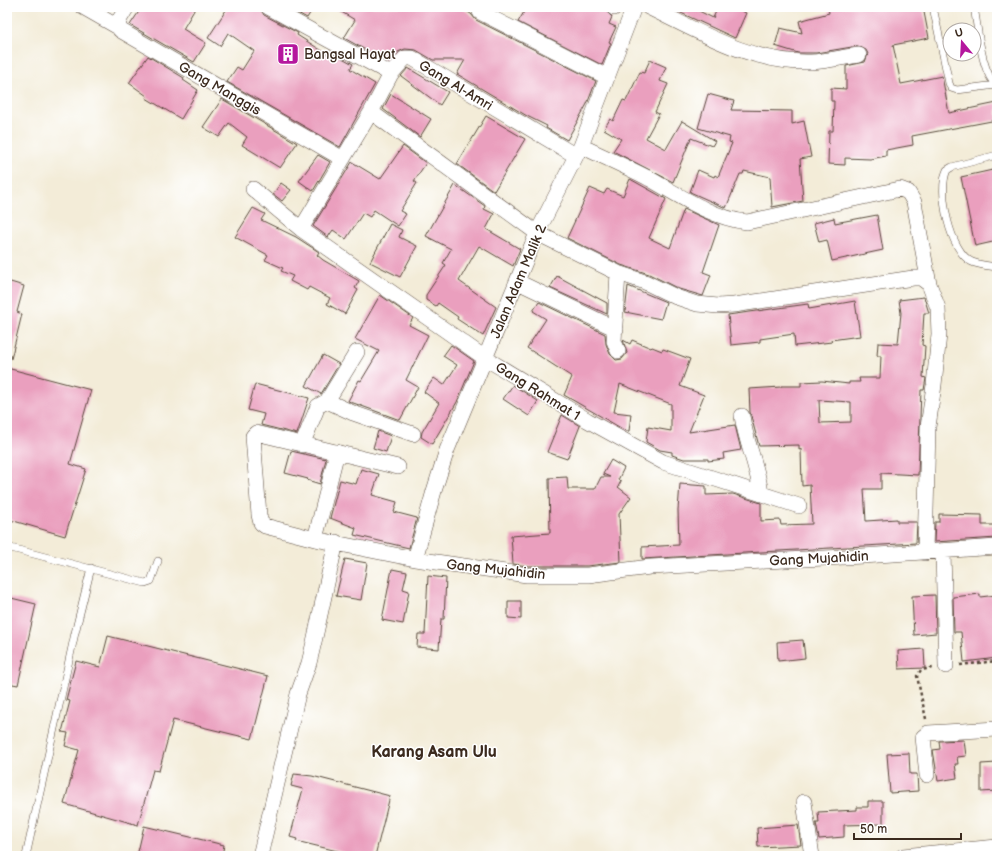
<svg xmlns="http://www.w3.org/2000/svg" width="1004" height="863" viewBox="0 0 1004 863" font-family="'Balsamiq Sans',sans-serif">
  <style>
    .building { fill: #ea9fbe; fill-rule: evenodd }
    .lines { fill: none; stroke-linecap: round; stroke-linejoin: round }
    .service-casing { stroke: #57473a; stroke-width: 8 }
    .minor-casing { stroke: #57473a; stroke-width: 16 }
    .path { stroke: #57473a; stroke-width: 2.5; stroke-dasharray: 3 3; stroke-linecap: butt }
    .service { stroke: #fff; stroke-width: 7 }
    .minor { stroke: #fff; stroke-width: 15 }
    .labels { text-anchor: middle; stroke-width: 3; stroke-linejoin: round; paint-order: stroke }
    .poi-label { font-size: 14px; fill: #3b2a1e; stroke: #fff; text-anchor: start }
    .street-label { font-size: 14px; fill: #3b2a1e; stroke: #fff }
    .quarter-label { font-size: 16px; font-weight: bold; fill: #3b2a1e; stroke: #fff }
  </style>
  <rect width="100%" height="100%" fill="#fff"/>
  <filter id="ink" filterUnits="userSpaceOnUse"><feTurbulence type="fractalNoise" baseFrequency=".025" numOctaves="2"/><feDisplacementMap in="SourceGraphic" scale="8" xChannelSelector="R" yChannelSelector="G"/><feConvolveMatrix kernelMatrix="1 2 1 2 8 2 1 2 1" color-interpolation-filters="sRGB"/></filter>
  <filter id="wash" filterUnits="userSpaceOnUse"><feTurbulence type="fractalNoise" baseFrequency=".012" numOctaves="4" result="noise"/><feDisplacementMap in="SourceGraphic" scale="16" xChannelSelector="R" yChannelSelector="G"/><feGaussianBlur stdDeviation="0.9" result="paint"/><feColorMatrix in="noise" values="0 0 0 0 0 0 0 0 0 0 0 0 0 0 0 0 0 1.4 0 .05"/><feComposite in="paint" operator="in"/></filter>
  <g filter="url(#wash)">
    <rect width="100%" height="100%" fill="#f3ecd8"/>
    <g id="blocks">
      <!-- building -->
      <path class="building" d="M142,7H196L183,29L206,43L194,62L130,25Z
        M228,7H259L264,15L298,33L297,35L327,54L332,57L335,54L353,64L350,69L375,84L340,147L227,82L237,67L242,70L254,51L228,33L220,46L208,38Z
        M287,7H314L307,18Z
        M333,7H460L471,14L476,20L596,81L587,104L567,140L546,128L547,126L527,116L457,74L465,60H433L416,50L405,49L398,52L389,63L344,38L355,20Z
        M527,7H600L604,9L612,17L609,24L616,27L609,42L611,43L602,65L518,22Z
        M668,7H691L713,18L718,7H733L746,13L735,38Z
        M828,7H923L929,38L893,45L901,84L942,76L949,113L997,103V120L912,136L913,145L886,150V156L870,159L845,158V165L828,164L829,131H833L834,101H831V88L846,89V66L865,62L868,54L866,50L858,46L816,53H798L775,46L780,28L802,33L799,21L829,13Z
        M148,56L184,78L183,80L198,90L181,119L146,98L147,96L129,83Z
        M650,60L666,67L660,81L668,84L655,112L659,114L646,138L666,149L682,121L715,141L712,146L691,138L673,182L613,151L621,139L604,129L610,119L613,121L623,100L626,101L640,72L644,73Z
        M408,68L448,92L440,105L401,76Z
        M391,94L431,119L420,137L383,109Z
        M708,94L734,101L731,110L792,111V124L804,121L811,157L800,159L803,201L772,207L770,177L744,171L743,174H740L726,208L690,192L698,170L714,177L715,175L718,177L732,143L729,142L730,137L698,128Z
        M222,99L297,143L280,168L242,145L247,137L229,123L219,137L203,127Z
        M486,116L525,139L494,191L457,164Z
        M403,146L426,163L414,181L417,183L400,211L406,214L398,226L374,210L370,217L363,213L346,239L333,230L328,237L313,226L352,162L380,179Z
        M318,155L330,162L313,191L299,181Z
        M997,169V241L975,246L961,177Z
        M630,179L666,199L649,238L670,248L684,209L719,225L703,272L711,275L703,296L679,289L649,274L621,265L567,238L590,188L604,194L607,189L623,196Z
        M281,183L291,190L282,201L273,194Z
        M455,185L485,206L484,209L494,214L486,229L520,249L513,266L479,246L459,281L496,307L483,336L457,319L458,317L438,303L436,306L426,300V295L446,265L443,263L451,249L426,236Z
        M253,208L265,214L261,220L296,237L319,252L317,255L323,260L359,281L355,288L358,290L345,314L327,304L330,298L309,287L307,290L290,281L293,276L281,271L283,268L265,260L268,255L235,237Z
        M877,215L883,250L832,261L827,240L819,242L814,223L834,218L835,223Z
        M390,224L402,230L399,237L417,246L400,277L370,262Z
        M557,276L607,303V314L550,288Z
        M7,281L24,286L17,312L22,314L11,359L7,358Z
        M628,286L666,302L661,319L625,312Z
        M380,295L413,318L409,325L428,335L406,380L418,387L400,420L348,401L359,380L361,381L379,351L355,339Z
        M924,297L929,313H924L922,345L925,346L923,377L926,378L924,390H921L918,475L881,473V489H864L866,521L897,519V522H917L916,543L642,559V547L679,545L678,510L680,484L706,486V495L733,494L761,503V521L780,520L781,525L812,524L810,485L802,486L801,449L799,450V445L759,446L750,412L749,389L781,387V386H801V382L822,381L849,384V382H860L859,378H880L881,356H877L878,343L898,344L901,313L899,300ZM819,400L851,402V422L820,423Z
        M855,301L860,336L831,340L832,342L795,346L794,334L760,339V342L731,345L728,315L808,304L809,309Z
        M539,302L605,334L606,344L610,354L616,360L622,359L627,353L623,340L630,344L632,340L651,348L652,347L662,351L663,349L690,359L680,386L704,395L689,432L735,425L741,450L723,453L724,459L708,461V459H684L672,455V452L660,450L646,442L648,427L671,431V404L620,384L614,412L631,414L629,431H626L564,395L572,377L527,348L546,319L533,311Z
        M451,345L474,361L457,402L432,444L421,437L422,432L439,403L424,392L434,378L444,385L457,365L443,356Z
        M323,355L339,364L321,394L306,386Z
        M7,368L91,390L70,464L86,469L65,536L7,519Z
        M255,384L309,398L297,434L261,425L264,414L248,410Z
        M513,385L538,401L529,416L503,399Z
        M562,415L580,426L567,459L547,452Z
        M378,431L391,436L386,452L373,448Z
        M291,451L326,459L320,484L307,480L308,479L285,473Z
        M611,460L624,468L618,480L621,481L618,487L631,497L619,514L621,562L587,566H528L513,564L511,536L550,533L549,478L567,477L568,489H595L601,477H610L603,474Z
        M361,469L379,474L372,495L397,502L394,512L417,518L409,548L354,535L356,528L330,518L340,480L356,484Z
        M939,514L982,515V525H997V538L934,542L935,522H939Z
        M345,559L367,563L361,600L336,596Z
        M392,569L407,572L403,589L409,591L403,624L382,620Z
        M428,576L446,578L444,619H441L439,649L417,647L418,634H425Z
        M980,594V597L997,595V658L964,662L961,632H954L953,597Z
        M935,595L936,633L914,635L912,596Z
        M7,597L36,604L18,685L7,683Z
        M508,601H521V619L508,618Z
        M108,636L268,676L252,739L173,720L159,771L153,770L138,825L64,804L79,750L65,746L68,733L62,732L70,701L66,700L76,661L100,667Z
        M803,640L805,658L778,661L777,642Z
        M924,649L925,668L899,669L898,651Z
        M964,740L966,756L957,757L958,764H955L957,778L938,781L933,750L940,749L939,741Z
        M909,753L910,774H917L918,791L890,793L887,754Z
        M997,763V791L981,792V764Z
        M294,774L312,776L390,796L375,856H358L296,841L297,839L290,837L303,789L291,786Z
        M868,801H883V824L844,825V837L819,839L816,823H819L818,812L857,810V807H868Z
        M798,825L801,845L758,847L757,828Z
        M144,826L224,845L222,856H137Z"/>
    </g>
  </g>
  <g filter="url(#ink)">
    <use href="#blocks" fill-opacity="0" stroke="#57473a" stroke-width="1"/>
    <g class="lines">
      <!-- service casing -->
      <g class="service-casing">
        <path id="service" d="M933,7L949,83L951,88L957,90L996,85
          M974,7C978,28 981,73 997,86
          M997,155L952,167L947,170C937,191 950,252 972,262C979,265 990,266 997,267
          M7,547L145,583L151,581L158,561
          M26,856L75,633L91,568"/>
      </g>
      <!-- minor casing -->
      <g class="minor-casing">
        <path id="minor" d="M83,7L118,27
          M127,7L118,22L120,30L343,159
          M268,7L391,74
          M613,7L614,8
          M648,7C698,31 752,64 811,62C827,61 843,57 859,55
          M480,12L607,77
          M371,112L537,233L618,273L645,282L676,297L697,304L718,306L734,305L913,278H921L929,284L938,308L939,334L934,385L928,427L925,553
          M581,146C604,157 627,167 650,179C680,196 712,218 747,222L900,189L908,192L914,202L929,284
          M253,189L301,229L485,358L587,420L663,462L799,506
          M301,229L371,112L391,74L405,58H412L576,156
          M518,282L616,329
          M618,351L614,341L618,273
          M327,401L353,413L413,434
          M742,416C746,443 758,467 761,494
          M302,445L318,406L327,401L357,352
          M398,467L256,433L253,436L259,515L261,523L265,526L315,539L415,559L527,575H588L650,567L863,556L997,547
          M315,539L337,452
          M943,552L946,666
          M415,559L434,491L447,450L537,233L581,146L634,7
          M927,775L923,737L928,733L997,729
          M804,802L812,856
          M260,856L298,694L309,663L314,642L336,542
          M903,856L997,847"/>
      </g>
      <!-- path -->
      <path class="path" d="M960,665L997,661
        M926,719L917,676L921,670L933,668"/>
      <!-- service -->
      <use href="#service" class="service"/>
      <!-- minor -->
      <use href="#minor" class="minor"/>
    </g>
  </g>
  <!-- icons -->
  <defs>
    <g id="building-square" transform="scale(1.15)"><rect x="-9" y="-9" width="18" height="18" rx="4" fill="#b5179e" stroke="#fff"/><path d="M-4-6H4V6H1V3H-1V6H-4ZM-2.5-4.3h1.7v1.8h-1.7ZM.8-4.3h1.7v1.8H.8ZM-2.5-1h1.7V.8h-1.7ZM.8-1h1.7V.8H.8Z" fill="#fff"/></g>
  </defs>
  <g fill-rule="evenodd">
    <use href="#building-square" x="288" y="54"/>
  </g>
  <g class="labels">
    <!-- poi labels -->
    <g class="poi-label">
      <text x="304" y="59">Bangsal Hayat</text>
    </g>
    <!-- street labels -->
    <g class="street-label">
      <text transform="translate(456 85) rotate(31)" y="5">Gang Al-Amri</text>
      <text transform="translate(220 88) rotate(30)" y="5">Gang Manggis</text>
      <text transform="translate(518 281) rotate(-67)" y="5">Jalan Adam Malik 2</text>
      <text transform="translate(538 391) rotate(32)" y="5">Gang Rahmat 1</text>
      <text transform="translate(819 558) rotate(-3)" y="5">Gang Mujahidin</text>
      <text transform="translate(496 569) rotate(6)" y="5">Gang Mujahidin</text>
    </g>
    <!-- quarter labels -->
    <g class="quarter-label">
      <text x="434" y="757">Karang Asam Ulu</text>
    </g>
  </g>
  <!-- margin -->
  <rect width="1004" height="863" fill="none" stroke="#fff" stroke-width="24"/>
  <!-- north arrow -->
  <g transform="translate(962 42) rotate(342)"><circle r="19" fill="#ffffff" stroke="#b1aaa5"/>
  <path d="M0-3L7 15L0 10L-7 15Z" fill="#b5179e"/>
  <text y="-6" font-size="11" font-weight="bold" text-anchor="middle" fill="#3b2a1e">U</text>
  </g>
  <!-- scale -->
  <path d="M854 833v6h107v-6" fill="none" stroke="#3b2a1e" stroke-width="2"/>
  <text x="860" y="833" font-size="12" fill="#3b2a1e" stroke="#ffffff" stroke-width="3" paint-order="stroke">50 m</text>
</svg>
